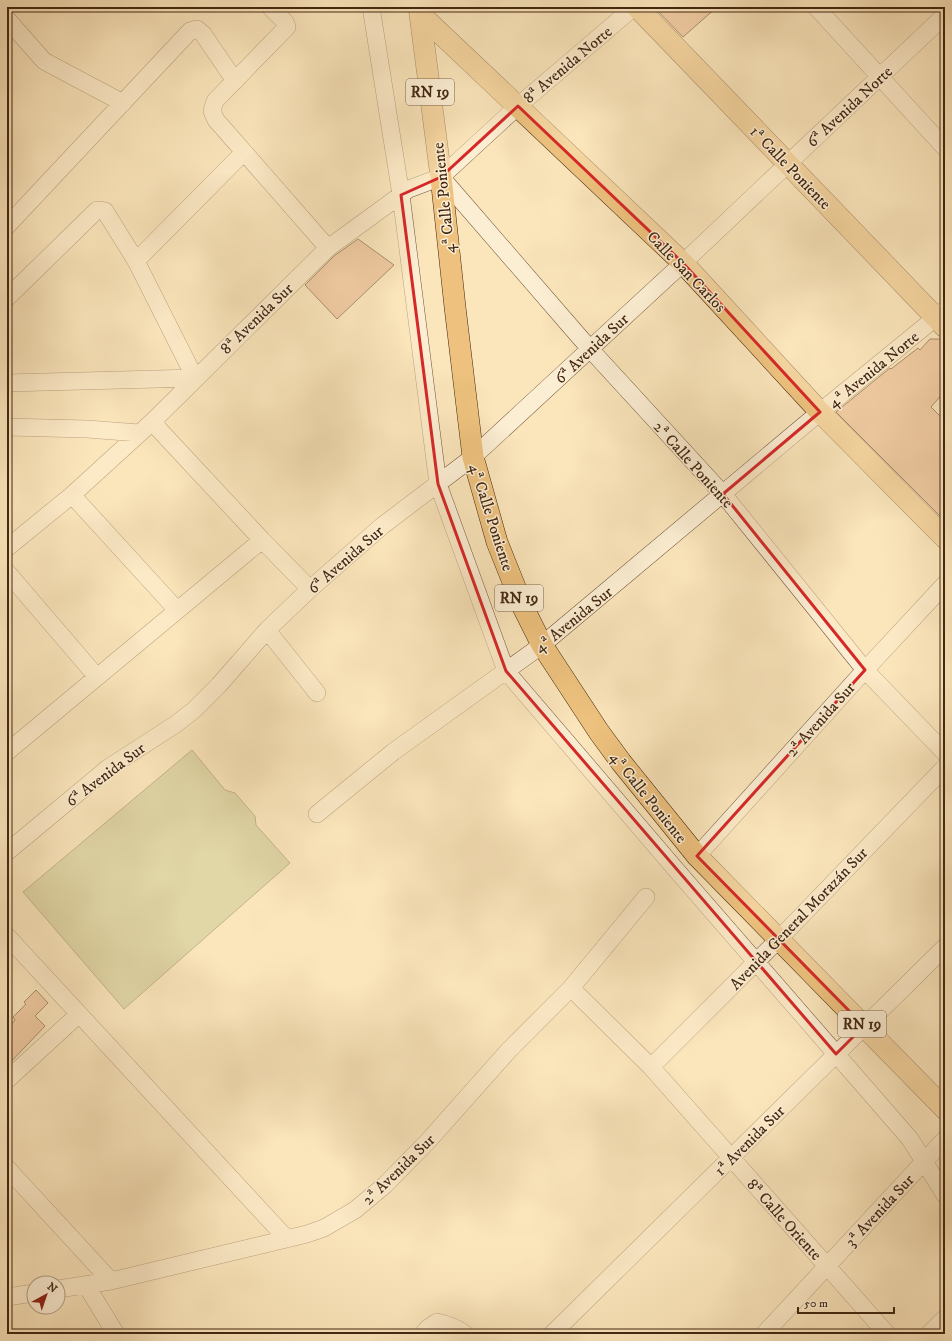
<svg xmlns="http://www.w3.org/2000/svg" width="952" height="1341" viewBox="0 0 952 1341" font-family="'IM FELL DW Pica',serif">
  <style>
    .grass { fill: #c2c38d; stroke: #827550 }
    .building { fill: #e5ae86; stroke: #432712 }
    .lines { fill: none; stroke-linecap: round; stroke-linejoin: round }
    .minor-casing { stroke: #71563c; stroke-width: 18 }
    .major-casing { stroke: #432712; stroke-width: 22 }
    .minor { stroke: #fceed3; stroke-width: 17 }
    .major { stroke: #eec27e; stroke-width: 21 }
    .marked { fill: none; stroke: #d62828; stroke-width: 3; stroke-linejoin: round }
    .labels { text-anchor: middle; stroke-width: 3; stroke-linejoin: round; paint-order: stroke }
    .shield { fill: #fceed3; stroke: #7a634c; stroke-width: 1 }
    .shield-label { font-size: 15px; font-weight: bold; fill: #432712 }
    .street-label { font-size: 16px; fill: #432712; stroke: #fceed3 }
  </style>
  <rect width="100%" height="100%" fill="#fbe5bb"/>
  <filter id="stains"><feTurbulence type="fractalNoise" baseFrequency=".005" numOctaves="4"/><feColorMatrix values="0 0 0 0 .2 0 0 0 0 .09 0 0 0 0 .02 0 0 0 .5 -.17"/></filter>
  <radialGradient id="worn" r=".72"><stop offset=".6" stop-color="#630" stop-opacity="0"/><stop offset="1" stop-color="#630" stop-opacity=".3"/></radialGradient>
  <!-- grass -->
  <path class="grass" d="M192,750L225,790L235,793L255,816L256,825L290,863L124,1009L23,892Z"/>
  <!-- building -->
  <path class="building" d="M654,7H717L683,37Z
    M358,239L394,265L337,319L305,285L334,256Z
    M930,339H939L945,344V391L931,407L945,421V521L836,412L890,368L891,369L918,348L920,350Z
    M36,990L48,1003L35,1016L45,1026L7,1066V1029L15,1020L13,1017L26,1004L24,1002Z"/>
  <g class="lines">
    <!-- minor casing -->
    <g class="minor-casing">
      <path id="minor" d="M270,7L285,22L287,27L215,101L212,111L216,120L328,248
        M371,7L401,195L438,484L506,671L678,872L910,1139L945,1195
        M816,7L945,148
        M7,19L44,61L123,103
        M441,177L590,349L723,494L865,670L945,753
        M7,226L190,31L197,29L203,34L235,81
        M136,261L244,152
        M7,298L97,210L105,211L136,261L195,378L7,383
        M152,422L262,540L310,589
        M7,427L87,429L139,433
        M72,495L177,610
        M7,548L72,495L152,422L328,248L409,189L441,177L518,106L634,7
        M7,572L97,677
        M267,630L317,693
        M7,752L262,540
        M317,814L393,752L542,645L820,412L945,310
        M7,852L108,768L176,724L194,710L219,685L267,630L310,589L382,526L473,457L683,263L945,15
        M697,856L865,670L945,584
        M7,936L287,1239
        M571,988L651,1067L887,1334
        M651,1067L779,939L945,767
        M7,1080L79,1014
        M7,1168L111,1281
        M86,1285L116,1334
        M58,1289L111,1281L307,1234L324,1228L355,1210L385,1185L429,1140L509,1050L571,988L646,897
        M7,1297L34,1293
        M423,1334L428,1328L437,1322C448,1324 456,1327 465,1334
        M552,1334L945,947
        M764,1334L945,1139
        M929,1334L945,1318"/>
    </g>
    <!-- major casing -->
    <g class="major-casing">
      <path id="major" d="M419,7L441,177L455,307L473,457L497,542L523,607L542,645L599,732L621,762L697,856L945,1109
        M637,7L945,327
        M420,14L683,263L820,412L945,538"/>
    </g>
    <!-- minor -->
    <use href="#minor" class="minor"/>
    <!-- major -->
    <use href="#major" class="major"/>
  </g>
  <!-- marked area -->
  <path d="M0 0H952V1341H0ZM518,106L683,263L820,412L723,494L865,670L697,856L864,1026L836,1054L506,671L438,484L401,195L441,177Z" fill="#fbe5bb" fill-opacity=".55" fill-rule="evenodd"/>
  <path class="marked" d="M518,106L683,263L820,412L723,494L865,670L697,856L864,1026L836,1054L506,671L438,484L401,195L441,177Z"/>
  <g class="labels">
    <!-- shield labels -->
    <g class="shield">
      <rect x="406" y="79" width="48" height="26" rx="3"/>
      <rect x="495" y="585" width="48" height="26" rx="3"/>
      <rect x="838" y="1011" width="48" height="26" rx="3"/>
    </g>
    <g class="shield-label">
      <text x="430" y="97">RN 19</text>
      <text x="519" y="603">RN 19</text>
      <text x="862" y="1029">RN 19</text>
    </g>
    <!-- street labels -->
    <g class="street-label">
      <text transform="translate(567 64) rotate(-40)" y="6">8ª Avenida Norte</text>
      <text transform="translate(849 106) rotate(-43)" y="6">6ª Avenida Norte</text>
      <text transform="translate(791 167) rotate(46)" y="6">1ª Calle Poniente</text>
      <text transform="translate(443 198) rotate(-96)" y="6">4ª Calle Poniente</text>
      <text transform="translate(687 271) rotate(46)" y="6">Calle San Carlos</text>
      <text transform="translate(256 318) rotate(-44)" y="6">8ª Avenida Sur</text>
      <text transform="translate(591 348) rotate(-43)" y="6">6ª Avenida Sur</text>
      <text transform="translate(873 369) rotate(-39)" y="6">4ª Avenida Norte</text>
      <text transform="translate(694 464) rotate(48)" y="6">2ª Calle Poniente</text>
      <text transform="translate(492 517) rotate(72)" y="6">4ª Calle Poniente</text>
      <text transform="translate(345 559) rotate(-41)" y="6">6ª Avenida Sur</text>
      <text transform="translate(573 619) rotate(-39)" y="6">4ª Avenida Sur</text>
      <text transform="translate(820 719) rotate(-48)" y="6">2ª Avenida Sur</text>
      <text transform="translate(105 774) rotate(-37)" y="6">6ª Avenida Sur</text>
      <text transform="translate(649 797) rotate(51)" y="6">4ª Calle Poniente</text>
      <text transform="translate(798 918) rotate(-46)" y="6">Avenida General Morazán Sur</text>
      <text transform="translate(749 1140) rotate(-45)" y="6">1ª Avenida Sur</text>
      <text transform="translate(398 1169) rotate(-44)" y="6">2ª Avenida Sur</text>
      <text transform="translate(879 1210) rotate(-47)" y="6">3ª Avenida Sur</text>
      <text transform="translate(785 1219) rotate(48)" y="6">8ª Calle Oriente</text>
    </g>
  </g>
  <!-- margin -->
  <rect width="952" height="1341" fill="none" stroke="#fbe5bb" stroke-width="24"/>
  <rect x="8" y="8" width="936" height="1325" fill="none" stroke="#432712" stroke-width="2"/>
  <rect x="12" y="12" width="928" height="1317" fill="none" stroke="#432712"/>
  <!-- north arrow -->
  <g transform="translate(46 1295) rotate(40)"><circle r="19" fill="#fceed3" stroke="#b29e86"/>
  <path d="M0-3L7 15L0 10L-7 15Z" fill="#8f2418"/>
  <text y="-6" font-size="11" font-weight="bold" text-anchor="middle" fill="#432712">N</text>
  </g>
  <!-- scale -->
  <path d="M798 1307v6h96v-6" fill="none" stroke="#432712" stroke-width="2"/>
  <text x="804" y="1307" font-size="12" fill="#432712" stroke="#fceed3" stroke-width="3" paint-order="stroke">50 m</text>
  <rect width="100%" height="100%" filter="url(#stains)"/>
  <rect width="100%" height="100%" fill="url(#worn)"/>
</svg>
